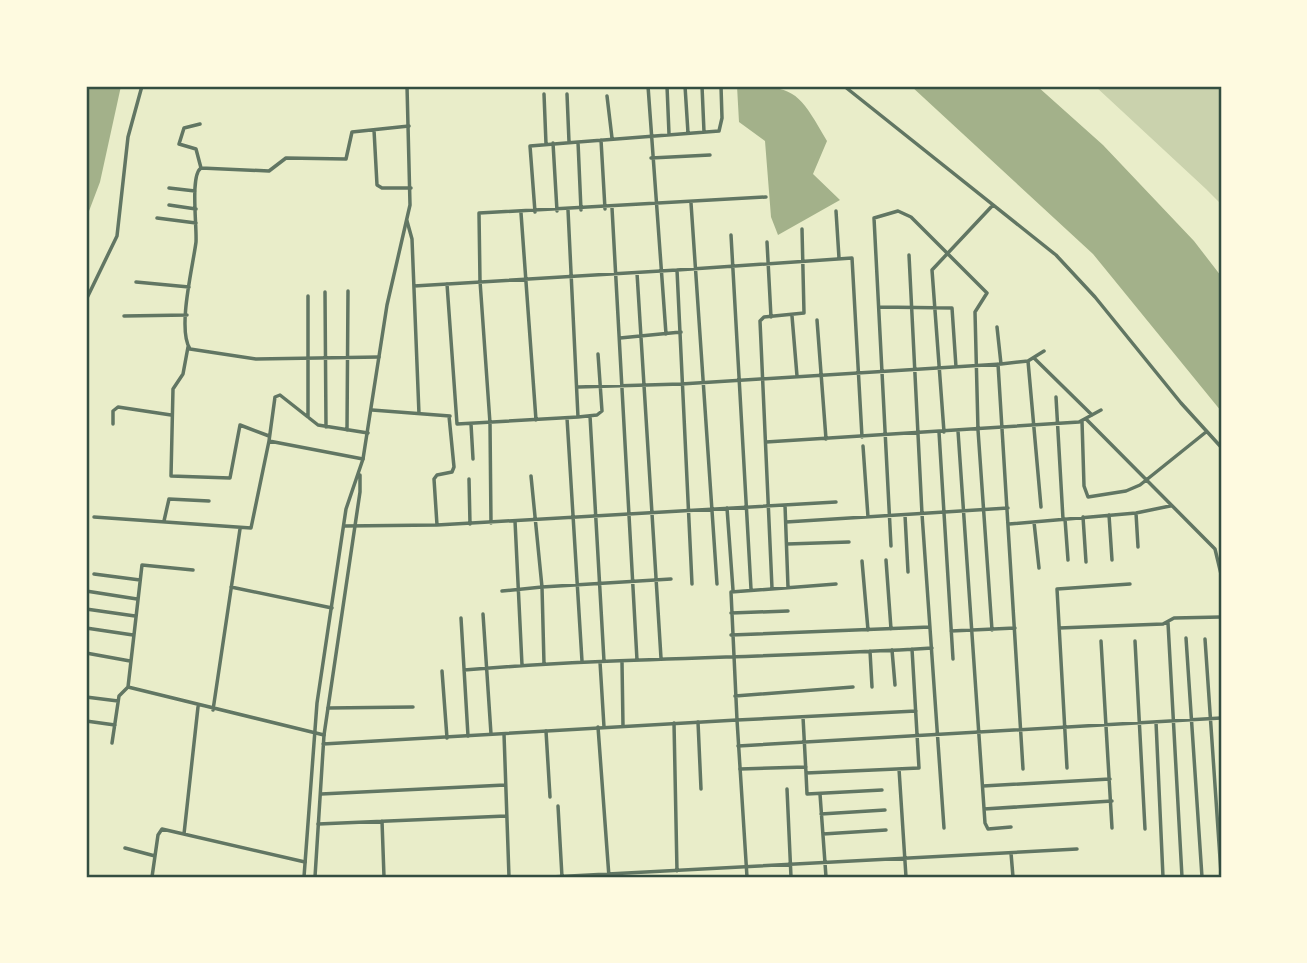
<svg xmlns="http://www.w3.org/2000/svg" width="1307" height="963" viewBox="0 0 1307 963" font-family="'Varela Round',sans-serif">
  <style>
    .green { fill: #cad2ad }
    .water { fill: #a3b18a }
    .lines { fill: none; stroke-linecap: round; stroke-linejoin: round }
    .minor { stroke: #617663; stroke-width: 3.5 }
    .tertiary { stroke: #617663; stroke-width: 3.5 }
    .neatline { fill: none; stroke: #344e41; stroke-width: 2.5 }
  </style>
  <rect width="100%" height="100%" fill="#e9edc9"/>
  <!-- green -->
  <path class="green" d="M1095,86H1221V204L1206,189Z"/>
  <!-- water -->
  <path class="water" d="M86,86H121L100,182L86,219Z
    M737,86C796,86 798,91 827,141L813,174L840,200L778,235L771,217L765,141L739,122Z
    M911,86H1037L1103,145L1194,241L1221,276V411L1093,254Z"/>
  <g class="lines">
    <!-- minor -->
    <path class="minor" d="M648,86L666,334
      M667,86L669,134
      M685,86L688,133
      M702,86L704,132
      M844,86L1056,255L1095,297L1181,403L1221,447
      M544,94L546,144
      M567,94L569,142
      M607,96L612,138
      M200,124L184,128L179,144L196,149L201,168
      M374,130L377,185L382,188H411
      M601,140L605,209
      M578,142L719,131L722,118L721,86
      M553,143L557,211
      M651,158L710,155
      M169,188L195,191
      M691,203L717,584
      M169,205L196,209
      M612,208L637,660
      M836,211L839,258
      M535,212L530,146L578,142L581,210
      M521,213L536,420
      M157,218L196,223
      M407,221L412,239L419,414
      M731,235L751,589
      M767,242L771,317
      M909,255L922,514L944,828
      M677,270L852,258L862,437
      M637,273L661,658
      M136,282L189,287
      M447,284L457,424L578,417L568,210
      M414,286L677,270L692,584
      M325,292L326,427
      M308,296V417
      M879,307L952,308L956,367
      M124,316L187,315
      M792,316L797,376
      M817,320L826,439
      M997,327L1001,364
      M620,338L681,332
      M188,347L183,374L173,389L171,476L230,478L240,425L269,436
      M379,357L256,359L190,349C177,329 193,266 196,242C197,226 190,175 201,168L269,171L286,158L346,159L352,132L409,126
      M1034,358L1092,415
      M1028,361L1041,507
      M998,364L1023,769
      M578,387L681,384L1001,364L1028,361L1044,351
      M1056,397L1063,519
      M372,410L450,416
      M590,416L604,661
      M578,417L597,415L602,411L598,354
      M567,418L582,661
      M1086,419L1215,549L1221,574
      M1082,421L1084,486L1088,497L1126,491L1140,485L1206,432
      M113,424V411L118,407L171,415
      M471,424L473,459
      M347,430L348,291
      M958,431L985,823L988,829L1011,827
      M939,432L953,659
      M944,432L932,270L993,205
      M766,442L1079,422L1101,410
      M863,446L868,517
      M363,459L269,441L275,397L280,395L318,425L368,433
      M531,476L542,587L671,579
      M469,479L470,524
      M785,505L788,587
      M727,508L733,590
      M1136,513L1138,547
      M905,515L908,572
      M1109,515L1112,560
      M94,517L251,528L269,441
      M1083,517L1086,562
      M1065,519L1068,560
      M164,521L169,499L209,501
      M515,521L522,665
      M786,522L1008,508
      M1034,522L1039,568
      M491,523L490,423L480,281L479,213L766,197
      M1009,524L1136,513L1170,506
      M437,525L434,479L437,475L452,472L454,467L449,416
      M344,526L437,525L836,502
      M787,544L849,542
      M891,546L874,218L898,211L911,217L987,293L975,312L978,430L992,630
      M886,560L891,629
      M862,561L868,630
      M193,570L142,565L128,687L324,735
      M94,574L140,580
      M836,584L731,592L737,720L916,711
      M231,587L332,608
      M772,588L760,321L764,317L804,313L802,229
      M86,591L137,599
      M502,591L542,587L544,664
      M86,609L135,616
      M731,613L788,611
      M483,614L491,734
      M461,618L468,736
      M1168,623L1182,877
      M86,628L133,635
      M1059,628L1163,624L1174,618L1221,617
      M951,631L1015,628
      M731,635L930,627
      M1186,638L1202,877
      M1205,639L1221,873
      M1101,641L1112,828
      M1135,641L1145,829
      M892,650L895,685
      M870,651L872,687
      M86,653L130,661
      M600,662L604,727
      M622,662L623,726
      M464,670C620,657 776,658 932,648
      M442,671L447,738
      M735,696L853,687
      M86,697L118,701
      M328,708L413,707
      M213,710L240,529
      M803,717L806,773L919,768L912,649
      M86,721L115,725
      M698,722L701,789
      M1156,722L1163,877
      M674,723L677,871
      M598,727L609,877
      M546,731L550,797
      M504,734L509,877
      M112,743L119,696L128,687
      M738,746L1221,718
      M1067,768L1057,589L1130,584
      M740,769L806,767
      M899,769L906,877
      M806,773L807,794L882,790
      M983,786L1110,779
      M787,789L791,877
      M321,794L505,785
      M820,794L826,877
      M558,806L562,877
      M984,809L1112,801
      M821,814L885,810
      M382,821L384,877
      M318,824L506,816
      M184,834L198,707
      M823,834L886,830
      M125,848L155,856
      M1011,853L1013,877
      M152,877L158,835L162,829L305,862
      M551,877L1077,849"/>
    <!-- tertiary -->
    <path class="tertiary" d="M86,300L117,236L128,137L142,86
      M323,744L737,720L747,877
      M304,877L317,703L346,509L363,459L387,305L410,205L407,86
      M315,877L324,735L360,492V475"/>
  </g>
  <!-- border -->
  <rect width="1307" height="963" fill="none" stroke="#fefae0" stroke-width="175"/>
  <rect x="88" y="88" width="1132" height="788" class="neatline"/>
</svg>
